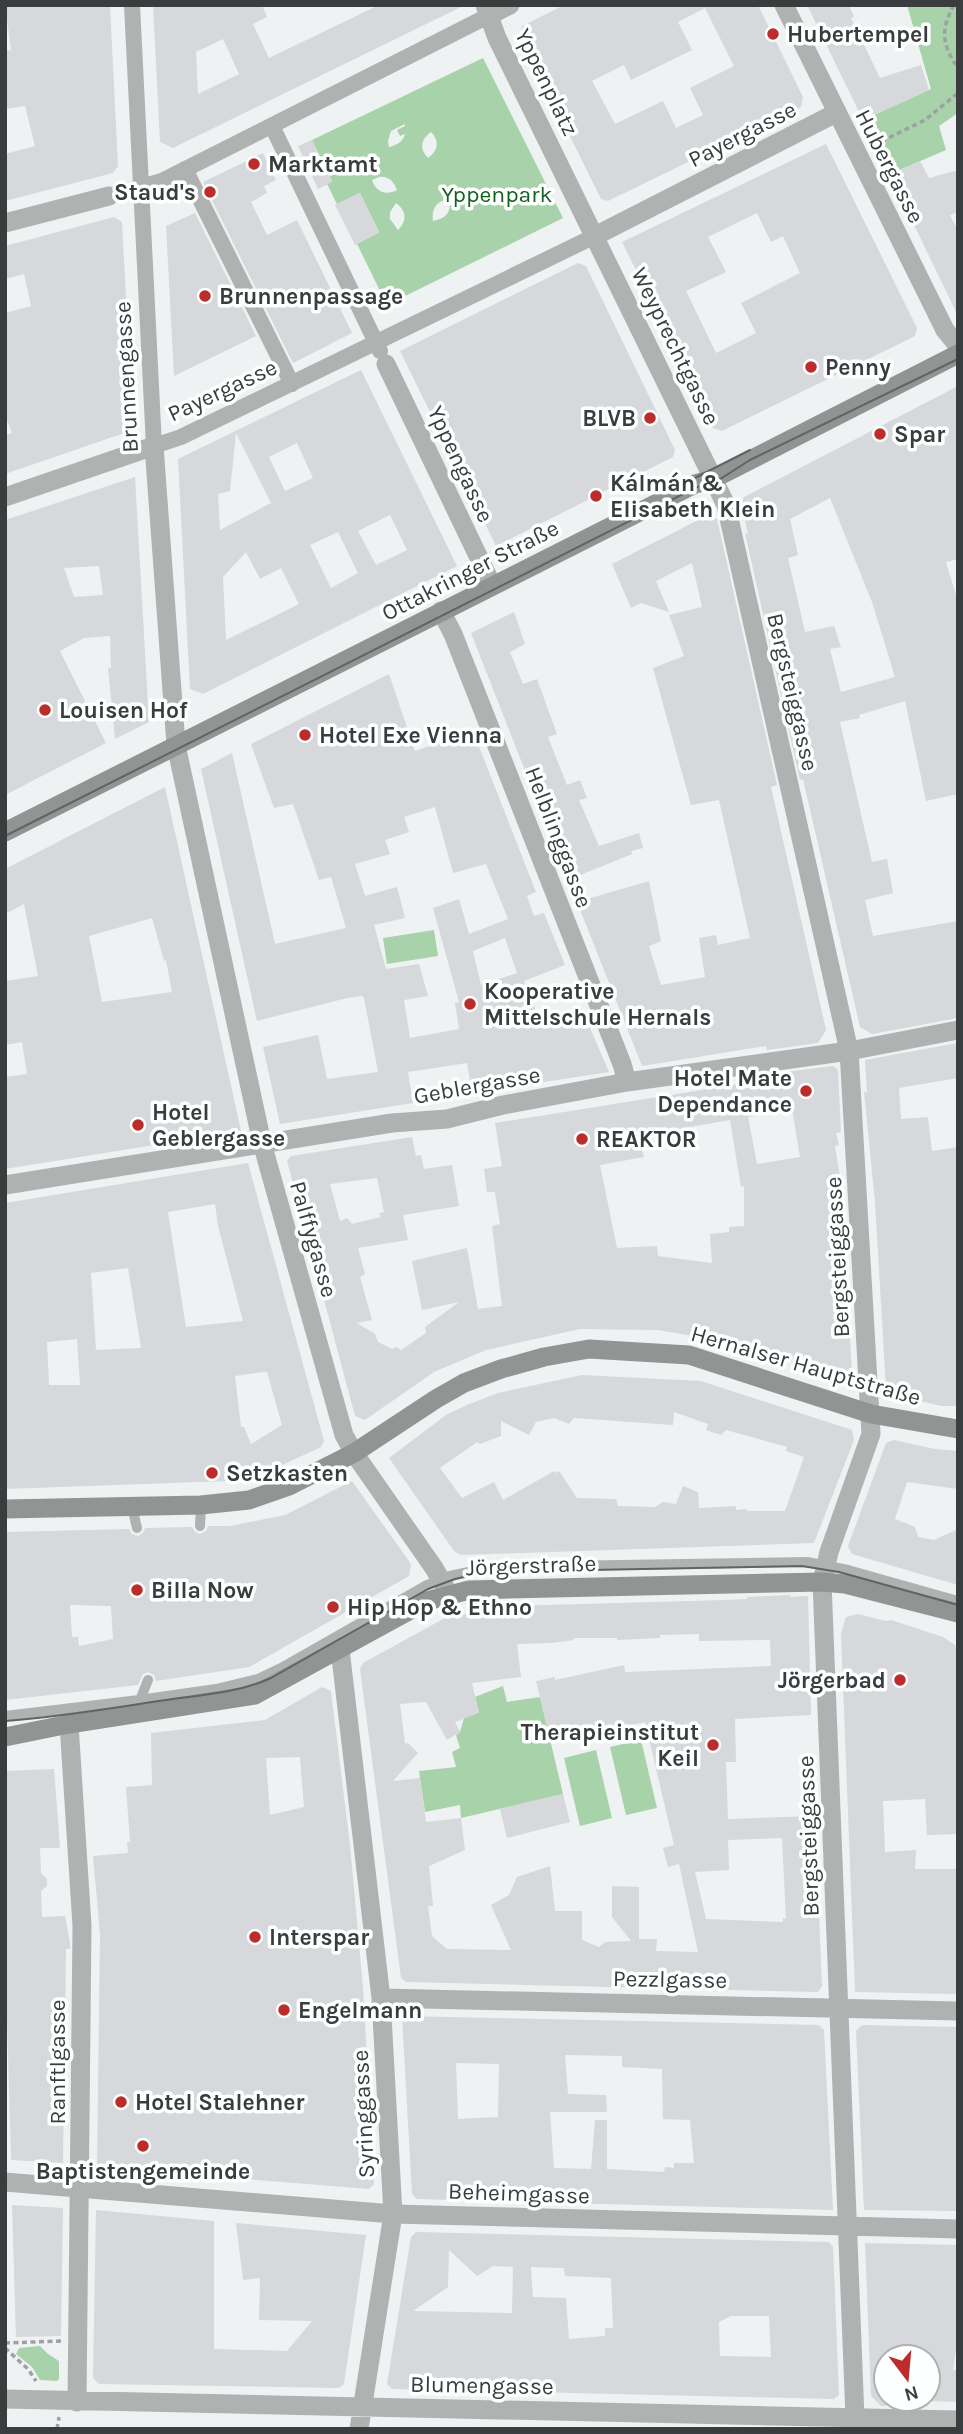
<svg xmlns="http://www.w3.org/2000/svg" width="963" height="2434" viewBox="0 0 963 2434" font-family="Karla,sans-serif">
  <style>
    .green { fill: #a8d2a9; fill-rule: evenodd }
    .building { fill: #d6d8db; fill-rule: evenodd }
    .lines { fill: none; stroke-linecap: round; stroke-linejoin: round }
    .path { stroke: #9ea1a2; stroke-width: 3.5; stroke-dasharray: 5 3.5; stroke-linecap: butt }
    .service { stroke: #b0b2b2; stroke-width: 10 }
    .pedestrian { stroke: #b0b2b2; stroke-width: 16 }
    .minor { stroke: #b0b2b2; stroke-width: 19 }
    .secondary { stroke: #919493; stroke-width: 19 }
    .tram { stroke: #616364; stroke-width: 2 }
    .poi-dot { fill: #bb2c2b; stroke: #feffff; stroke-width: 2.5 }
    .labels { text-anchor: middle; stroke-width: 7; stroke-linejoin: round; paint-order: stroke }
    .poi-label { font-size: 23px; font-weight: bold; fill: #3a3c3d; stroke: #feffff; text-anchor: start }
    .street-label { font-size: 23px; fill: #3a3c3d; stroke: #feffff }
    .park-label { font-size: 23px; fill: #155f21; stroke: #feffff }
  </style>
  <rect width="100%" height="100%" fill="#eef2f3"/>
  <!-- green -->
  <path class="green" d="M907,5H958V113L939,126L946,150L890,174L863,120L931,89Z
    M483,58L563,218L387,305L357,244L379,232L360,193L337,204L327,184L332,181L312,140ZM405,124V126L397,130L400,136L405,134C403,142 397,145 389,147L388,141L391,131ZM431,132C440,141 438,151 428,158C419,149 421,139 431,132ZM379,177C389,176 393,181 397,190C386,196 376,192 372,180ZM449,199C452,212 446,219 433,221C431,208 437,201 449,199ZM396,203C407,211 407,221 398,230L390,219V212Z
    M434,930L438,956L387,964L383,938Z
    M503,1686L507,1702L540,1697L563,1794L461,1818L460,1805L425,1812L419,1771L456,1767L452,1752L460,1748L456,1735L460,1732L464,1718L479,1712L475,1697Z
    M641,1740L657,1808L626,1815L610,1747Z
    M596,1750L612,1818L580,1826L564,1758Z
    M40,2346L48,2354L59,2361V2379L57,2381L40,2380L32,2367L16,2354L19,2348Z"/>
  <!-- building -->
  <path class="building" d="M5,5H110L118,166L113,173L5,201V154L35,146L25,106L5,109V51L11,50Z
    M153,5H262L267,17L253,24L269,58L379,5H465L173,148L160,142ZM223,39L239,74L198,94L196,52Z
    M564,5H758L803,97L801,107L608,201L601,199L520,35L522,26ZM705,8L734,66L690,88L703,115L676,128L663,101L615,124L592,81L624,65L631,80L692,50L678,22Z
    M807,5H849L854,17L851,18L880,78L921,65L929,90L863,120Z
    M312,140L332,182L318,189L298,146Z
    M826,144L917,328L915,336L722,431L713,428L676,349L673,350L662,327L664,326L622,242ZM757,213L771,242L783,236L800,273L741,303L756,333L716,353L686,291L726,272L708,237Z
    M263,153L276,180L264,186L267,193L251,202L267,235L297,220L352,333L293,363L203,182Z
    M920,161L929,178L958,170V212L950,215L958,231V316L890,175Z
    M360,193L379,233L355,245L335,205Z
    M195,213L256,336L174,376L166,226Z
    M114,217L122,222L133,430L5,474V435L12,433L5,415V313L31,306L24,274L5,279V246Z
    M578,263L586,266L675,450L673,457L496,546L400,351Z
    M361,370L457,566L203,694L190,689L178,459ZM236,433L271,503L220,530L218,494L230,491ZM297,443L313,478L285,491L269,457ZM390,515L407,550L376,565L358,531ZM338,532L358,573L331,588L310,545ZM246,552L260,579L281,568L299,604L226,640L223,577Z
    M958,386V559L946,562L958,602V794L926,801L905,701L859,715L860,718L840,722L872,862L887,859L893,893L865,900L873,936L958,921V1018L872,1034L860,1027L803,779L800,780L745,533L748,534L741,502L744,497ZM830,498L872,602L895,677L841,692L830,649L841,647L834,626L805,632L788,558L798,555L790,519Z
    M135,477L149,722L115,739L108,668H111L110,636L84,638L60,651L106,743L5,795V520ZM99,566L103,595L74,597L64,568Z
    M708,515L717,519L777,785L771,787L826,1030L818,1043L767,1050L766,1046L642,1066L577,902L649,881L661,941L649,946L661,985L705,977L699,938L716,935L718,945L750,938L719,800L691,805L653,668L684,656L669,615L702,607L692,563L656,581L669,612L641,603L631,608L612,564Z
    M514,612L525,644L510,652L523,684L537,679L557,734L548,737L567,785L580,780L587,798L579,800L599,846L639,833L643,848L631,851L632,854L568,880L471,633Z
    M389,674L415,751L473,731L536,892L527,896L534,916L544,913L565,965L524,981L541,1024L581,1007L609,1072L472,1093L467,1063L408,1072L413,1103L280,1124L263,1047L318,1035L327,1079L378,1072L364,998L362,996L347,998L257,1021L201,769L232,753L275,944L346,928L331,877L319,880L293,804L274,808L251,744ZM435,807L453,873L486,864L508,919L469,934L459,899L433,908L459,1002L455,1003L459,1029L410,1038L404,1000L428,996L419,964L386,969L374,925L405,918L397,887L365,896L355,864L390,854L385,840L409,832L404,817ZM505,938L517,973L481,985L473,951Z
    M165,787L241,1131L5,1169V1077L27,1074L22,1042L5,1045V981L38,976L24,904L5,914V869ZM152,918L164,961L166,960L172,992L102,1002L89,936Z
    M958,1043V1078L899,1088L901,1119L928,1117L932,1151L958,1147V1406H942L892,1395L886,1388L875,1202L864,1091L867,1093L865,1060Z
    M833,1066L838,1070L841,1132L836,1133L839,1145L835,1146L841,1183L852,1374L845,1380L739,1344L658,1330L580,1329L486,1350L434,1372L365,1420L355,1416L287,1161L291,1156L412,1137L416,1156L421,1155L424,1169L452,1165L459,1206L403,1215L408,1240L358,1248L365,1274L360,1277L372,1320L357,1323L375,1334L378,1342L392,1349L396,1347L401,1350L426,1333L425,1327L459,1302L422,1310L412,1261L467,1248L478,1309L502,1306L492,1226L500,1224L495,1192H487L484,1169L502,1166L495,1123L770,1079L769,1074ZM792,1109L800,1157L757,1164L748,1117ZM730,1120L741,1187L744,1186V1226L729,1227V1232L710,1234L712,1263L658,1256L657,1246L617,1248L600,1165L644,1157L639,1136ZM377,1178L384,1212L379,1213L381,1217L352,1224L347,1218L340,1221L330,1184Z
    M248,1163L324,1441L321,1447L276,1468L228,1481L5,1489V1203ZM215,1204L218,1226L243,1321L186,1327L168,1212ZM128,1268L141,1348L96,1350L91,1273ZM77,1339L80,1385H49L47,1342ZM263,1372H267L282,1425L251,1444L244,1427H241L235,1376Z
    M582,1375L701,1381L852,1430L854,1440L814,1543L461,1555L454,1551L389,1458L446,1415L467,1405L498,1393ZM674,1412L708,1424L706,1430L721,1435L726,1430L787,1447L786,1451L804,1457L785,1511H747V1509L736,1510V1506L699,1508L698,1492L683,1486L676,1504L663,1502L655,1507L618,1506L616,1499L577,1498L559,1471L555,1473L554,1471L503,1500L494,1482L462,1498L440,1468L477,1442L480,1444L501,1436V1421L529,1435L536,1422L554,1418L569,1424L574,1418L673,1425Z
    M894,1440L935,1449L958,1451V1489L907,1482L895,1519L915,1527L918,1537L934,1540L958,1529V1585L852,1554L848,1546L886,1443Z
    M352,1481L411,1564L409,1576L249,1667L156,1681L154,1675L148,1672L143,1674L138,1685L5,1700V1532L129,1529L132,1534L138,1536L143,1533L145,1528L192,1527L195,1532L200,1534L206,1531L208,1526H230L285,1515ZM70,1605L111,1606L113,1639L79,1646L78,1637H72Z
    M790,1595V1597L808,1596L811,1715L735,1719L736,1762H726L728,1819L815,1816L822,1986L818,1992L406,1982L401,1978L360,1669L363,1663L445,1618L511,1606L725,1600L747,1599V1597ZM699,1634V1641L770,1640L771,1666L625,1672L624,1665L555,1680V1677L536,1681L549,1735L565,1732L567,1740L645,1722L674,1845L663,1848L668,1867L679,1864L698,1952L656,1951L657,1939H639V1887L612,1886V1917L631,1941L605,1942L599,1947L582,1940V1911H555L550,1866L517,1877L509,1895L491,1905L511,1950L447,1949L432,1936L428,1906H433L429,1866L465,1850L461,1818L426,1822L420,1778L393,1781L418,1753L408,1743L405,1744L400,1704L426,1702L447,1740L460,1732L455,1722L479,1713L472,1683L521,1677L517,1644L552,1643L574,1640V1638H617V1640L660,1638V1635ZM782,1838L786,1919L783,1918V1922L706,1919L695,1872L729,1870L728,1840Z
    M858,1614L886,1621L891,1620L943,1637L955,1645L958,1654V1834L927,1835L925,1799L883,1801L885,1852L916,1850L915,1869H958V1994L855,1992L841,1633L846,1617Z
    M322,1687L331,1691L350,1845L363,1988L374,2184L369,2189L97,2167L100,1934L93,1856L128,1853L127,1842H130L126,1787L152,1785L151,1733L265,1720ZM300,1757L304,1807L270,1815L266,1758Z
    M54,1769L60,1848H40L41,1873L47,1879V1886L41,1891L42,1917L65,1916L70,1943V1949H66L63,2163L11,2160L6,1984L5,1771Z
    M563,1794L570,1822L507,1838L500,1809Z
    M402,2016L819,2025L824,2030L833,2210L417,2199L412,2194ZM565,2055L622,2056V2067L662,2069L663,2119L690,2120L694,2163H674V2168L665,2167L664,2172L607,2169V2120H595L591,2169L554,2168L550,2112H607L606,2095L568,2094ZM456,2063L499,2064L498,2117L458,2119Z
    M862,2025L958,2027V2211L864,2210L856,2031Z
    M12,2205L63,2208L61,2336L16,2337Z
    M96,2210L214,2221V2349L287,2351L312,2321L259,2320L260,2278L243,2280L236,2223L366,2235L344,2384L339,2388L99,2384L93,2378Z
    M416,2232L829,2242L833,2247L839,2395L834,2399L392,2389L387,2384L411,2237ZM449,2250L477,2276L493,2266L513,2267L512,2313L413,2311L448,2287ZM531,2267L564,2268L565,2276L611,2278L613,2328H605V2336L569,2339L566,2298L533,2297ZM731,2316H769L771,2357L720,2356L719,2322Z
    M865,2243L958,2245V2334L953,2370H958V2402L928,2401V2357H886V2406H881L871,2396Z"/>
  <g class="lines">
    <!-- path -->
    <path class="path" d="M954,5C940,30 942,45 958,68
      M874,145L925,120L958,93
      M511,544L517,554
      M5,2343L61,2341
      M5,2348L28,2369L36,2381
      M57,2429L59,2417"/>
    <!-- service -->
    <path class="service" d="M132,1507L137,1528
      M200,1526L201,1505
      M138,1705L148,1680
      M5,1716L139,1700L216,1689L258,1679L281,1668L425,1586L450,1576L492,1567L807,1562L848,1570L958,1601"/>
    <!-- pedestrian -->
    <path class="pedestrian" d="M132,5L154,446L181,437L595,236
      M272,126L380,351
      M185,169L292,384
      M109,196L162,181L490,15"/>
    <!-- minor -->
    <path class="minor" d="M485,5L497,38L726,505L849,1051L871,1434L829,1552L822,1582L855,2418L852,2429
      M784,5L945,330L958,346
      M490,15L510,5
      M5,223L109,196
      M595,236L836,113
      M386,364L492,585
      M5,497L154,446L176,745L262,1143L344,1435L354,1453L434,1568L449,1594
      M441,611L453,634L622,1064L627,1082
      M5,1185L392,1123L447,1119L503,1105L627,1082L849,1051L958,1030
      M340,1649L381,1998L393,2214L359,2429
      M69,1724L82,1926L77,2402
      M381,1998L958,2011
      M5,2182L393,2214L958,2229
      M5,2399L958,2420"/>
    <!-- secondary -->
    <path class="secondary" d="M5,832L695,484L713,479L958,354
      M5,1509L201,1505L249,1500L289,1486L354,1453L436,1399L464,1383L501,1369L544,1357L589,1349L689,1355L871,1414L958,1429
      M5,1737L69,1724L255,1695L427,1601L469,1590L822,1582L845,1584L958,1613"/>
    <!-- tram -->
    <path class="tram" d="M681,485L750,450
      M5,836L697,487L714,483L750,460L958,359
      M5,1721C59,1717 112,1708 166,1700C201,1695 238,1693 271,1678L428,1589L455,1579L485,1572L802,1566L839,1572L958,1605"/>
  </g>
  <!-- markers -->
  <g class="poi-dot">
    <circle cx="773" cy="34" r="7"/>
    <circle cx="254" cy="164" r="7"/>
    <circle cx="210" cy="192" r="7"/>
    <circle cx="205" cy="296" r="7"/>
    <circle cx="811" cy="367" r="7"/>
    <circle cx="650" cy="418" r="7"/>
    <circle cx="880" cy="434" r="7"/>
    <circle cx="596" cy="496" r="7"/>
    <circle cx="45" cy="710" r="7"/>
    <circle cx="305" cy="735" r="7"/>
    <circle cx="470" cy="1004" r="7"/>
    <circle cx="806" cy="1091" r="7"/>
    <circle cx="138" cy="1125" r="7"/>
    <circle cx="582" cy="1139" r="7"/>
    <circle cx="212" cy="1473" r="7"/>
    <circle cx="137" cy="1590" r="7"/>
    <circle cx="333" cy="1607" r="7"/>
    <circle cx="900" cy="1680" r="7"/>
    <circle cx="713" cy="1745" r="7"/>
    <circle cx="255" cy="1937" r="7"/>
    <circle cx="284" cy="2010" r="7"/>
    <circle cx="121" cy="2102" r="7"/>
    <circle cx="143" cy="2146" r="7"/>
  </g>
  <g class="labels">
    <!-- poi labels -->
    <g class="poi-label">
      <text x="787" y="42">Hubertempel</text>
      <text x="268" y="172">Marktamt</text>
      <text x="196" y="200" text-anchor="end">Staud's</text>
      <text x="219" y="304">Brunnenpassage</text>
      <text x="825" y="375">Penny</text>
      <text x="636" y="426" text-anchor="end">BLVB</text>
      <text x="894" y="442">Spar</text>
      <text x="610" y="491">Kálmán &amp;<tspan x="610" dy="26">Elisabeth Klein</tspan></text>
      <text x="59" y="718">Louisen Hof</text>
      <text x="319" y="743">Hotel Exe Vienna</text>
      <text x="484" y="999">Kooperative<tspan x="484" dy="26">Mittelschule Hernals</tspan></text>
      <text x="792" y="1086" text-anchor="end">Hotel Mate<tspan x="792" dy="26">Dependance</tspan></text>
      <text x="152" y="1120">Hotel<tspan x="152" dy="26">Geblergasse</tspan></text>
      <text x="596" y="1147">REAKTOR</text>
      <text x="226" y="1481">Setzkasten</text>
      <text x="151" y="1598">Billa Now</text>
      <text x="347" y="1615">Hip Hop &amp; Ethno</text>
      <text x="886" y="1688" text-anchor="end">Jörgerbad</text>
      <text x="699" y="1740" text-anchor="end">Therapieinstitut<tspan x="699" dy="26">Keil</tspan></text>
      <text x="269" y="1945">Interspar</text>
      <text x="298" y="2018">Engelmann</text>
      <text x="135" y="2110">Hotel Stalehner</text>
      <text x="143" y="2179" text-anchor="middle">Baptistengemeinde</text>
    </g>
    <!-- street labels -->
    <g class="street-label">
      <text transform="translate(547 82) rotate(64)" y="8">Yppenplatz</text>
      <text transform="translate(742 134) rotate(-27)" y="8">Payergasse</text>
      <text transform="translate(890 166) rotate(63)" y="8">Hubergasse</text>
      <text transform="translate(676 346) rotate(64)" y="8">Weyprechtgasse</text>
      <text transform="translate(126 377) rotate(-93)" y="8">Brunnengasse</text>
      <text transform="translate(222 390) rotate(-25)" y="8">Payergasse</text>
      <text transform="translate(461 464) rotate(65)" y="8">Yppengasse</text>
      <text transform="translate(470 570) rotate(-27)" y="8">Ottakringer Straße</text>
      <text transform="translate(793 692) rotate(77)" y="8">Bergsteiggasse</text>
      <text transform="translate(559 837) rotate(69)" y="8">Helblinggasse</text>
      <text transform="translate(477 1085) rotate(-10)" y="8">Geblergasse</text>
      <text transform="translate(314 1239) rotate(74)" y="8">Palffygasse</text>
      <text transform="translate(837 1257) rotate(-93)" y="8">Bergsteiggasse</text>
      <text transform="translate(806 1365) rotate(16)" y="8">Hernalser Hauptstraße</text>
      <text transform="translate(531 1565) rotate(-2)" y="8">Jörgerstraße</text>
      <text transform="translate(808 1836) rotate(-92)" y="8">Bergsteiggasse</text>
      <text transform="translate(670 1979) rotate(1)" y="8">Pezzlgasse</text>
      <text transform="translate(57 2062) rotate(-90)" y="8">Ranftlgasse</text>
      <text transform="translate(363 2114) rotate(-93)" y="8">Syringgasse</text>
      <text transform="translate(519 2193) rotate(2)" y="8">Beheimgasse</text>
      <text transform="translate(482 2385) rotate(1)" y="8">Blumengasse</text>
    </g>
    <!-- park labels -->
    <g class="park-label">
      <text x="497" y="202">Yppenpark</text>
    </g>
  </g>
  <!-- border -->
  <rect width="963" height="2434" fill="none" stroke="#3a3c3d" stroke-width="14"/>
  <!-- north arrow -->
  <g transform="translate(907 2378) rotate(164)"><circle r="33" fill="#feffff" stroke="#b0b1b1" stroke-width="2"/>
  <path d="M0-5L12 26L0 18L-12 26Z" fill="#bb2c2b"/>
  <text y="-10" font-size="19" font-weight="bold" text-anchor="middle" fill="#3a3c3d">N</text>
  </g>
</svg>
